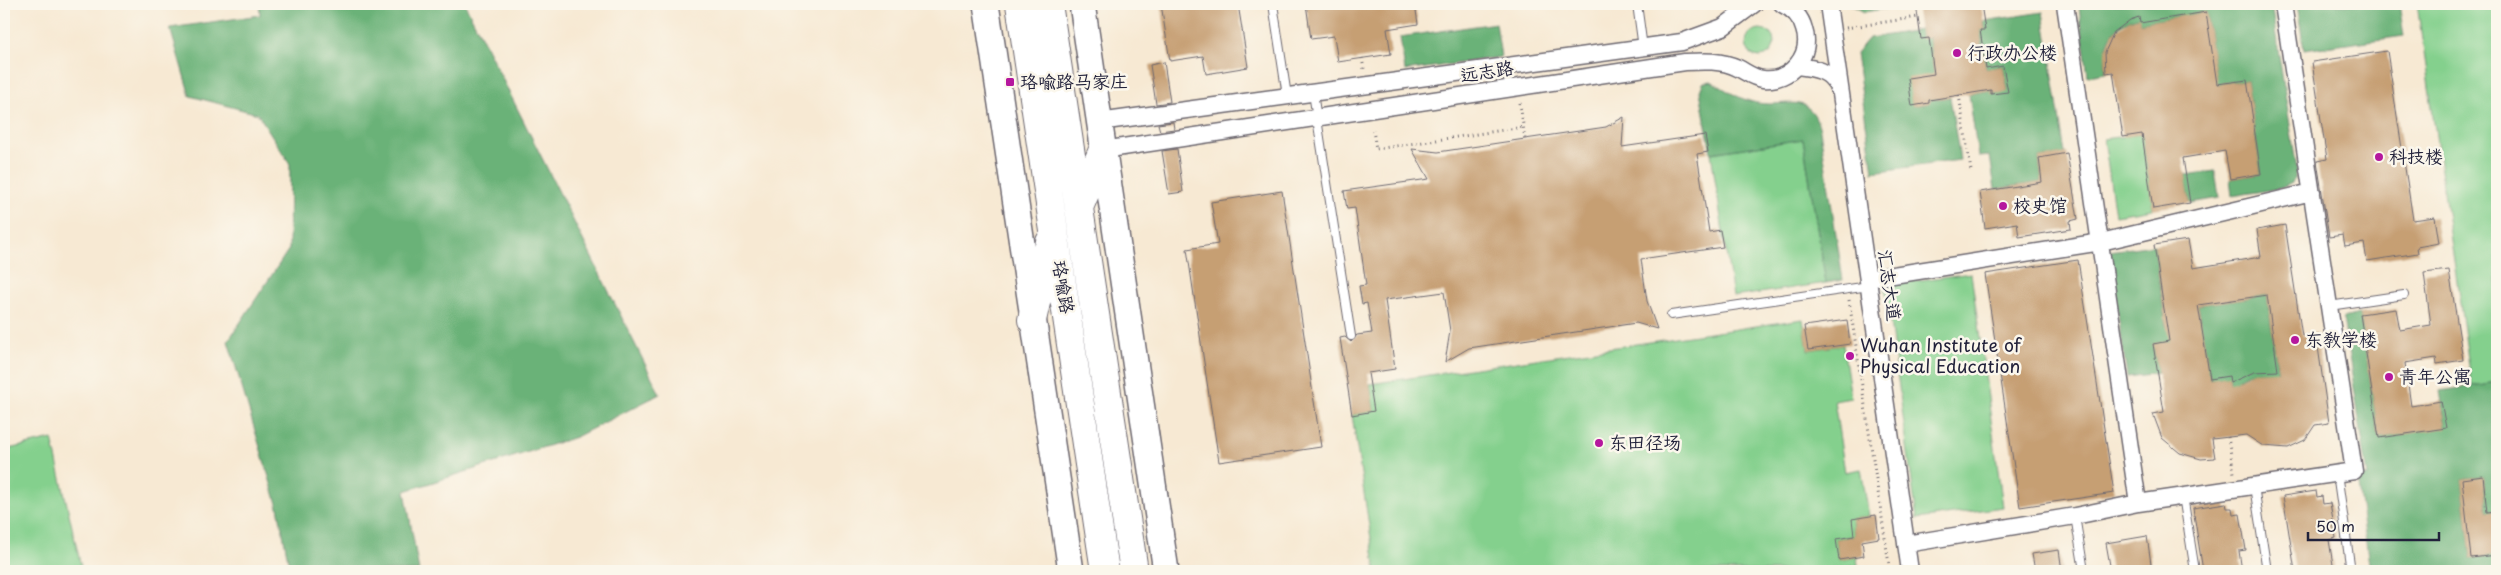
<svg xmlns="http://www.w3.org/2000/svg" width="2501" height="575" viewBox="0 0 2501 575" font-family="'Playpen Sans','LXGW WenKai TC',sans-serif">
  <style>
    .green { fill: #84d08d; stroke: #537964 }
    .forest { fill: #6bb278; stroke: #466a5a }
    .building { fill: #c69f73; fill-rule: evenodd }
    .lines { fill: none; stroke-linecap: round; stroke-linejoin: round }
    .lane-casing { stroke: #6d6870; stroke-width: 10 }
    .street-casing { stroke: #6d6870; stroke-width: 19 }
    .primary-casing { stroke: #6d6870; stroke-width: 28 }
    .highway-casing { stroke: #6d6870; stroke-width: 30 }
    .path { stroke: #6d6870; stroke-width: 3; stroke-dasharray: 1 4; stroke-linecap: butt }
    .lane { stroke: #fff; stroke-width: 8 }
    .street { stroke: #fff; stroke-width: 16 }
    .primary { stroke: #fff; stroke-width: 25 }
    .highway { stroke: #fff; stroke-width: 28 }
    .poi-dot { fill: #b5179e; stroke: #fbf7ec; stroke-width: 2 }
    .labels { text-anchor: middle; stroke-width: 5; stroke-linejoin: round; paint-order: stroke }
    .poi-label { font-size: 18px; fill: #22223b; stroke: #fbf7ec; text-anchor: start }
    .street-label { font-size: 18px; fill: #22223b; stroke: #fbf7ec }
  </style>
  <rect width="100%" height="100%" fill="#fbf7ec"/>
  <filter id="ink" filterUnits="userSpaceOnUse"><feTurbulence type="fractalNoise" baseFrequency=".02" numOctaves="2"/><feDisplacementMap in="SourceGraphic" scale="10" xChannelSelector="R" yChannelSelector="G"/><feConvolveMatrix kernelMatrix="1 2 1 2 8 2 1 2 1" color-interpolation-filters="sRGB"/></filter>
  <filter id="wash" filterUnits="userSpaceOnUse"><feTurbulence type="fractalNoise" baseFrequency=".0096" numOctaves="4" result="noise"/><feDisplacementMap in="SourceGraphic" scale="20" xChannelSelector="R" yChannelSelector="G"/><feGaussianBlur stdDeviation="1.12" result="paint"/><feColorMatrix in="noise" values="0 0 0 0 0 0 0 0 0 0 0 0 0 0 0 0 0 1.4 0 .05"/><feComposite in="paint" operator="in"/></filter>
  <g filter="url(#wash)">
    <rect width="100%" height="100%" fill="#f7e9d3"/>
    <!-- green -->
    <path class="green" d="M2417,4H2497V382L2472,386Z
      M1746 43a14 14 0 1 1 28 0a14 14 0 1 1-28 0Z
      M2142,134L2153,209L2115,215L2104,139Z
      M1803,139L1826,283L1733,297L1711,153Z
      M1971,273L2003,507L1917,519L1885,285Z
      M1803,319L1808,350L1843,345L1851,398L1834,401L1845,472L1861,469L1869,516L1852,519L1854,536L1836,539L1839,560L1857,557L1858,566L1820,571H1376L1352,415L1374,411L1370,384Z
      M52,439L82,571H4V450Z"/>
    <!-- forest -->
    <path class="forest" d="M259,4H465L660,394L576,437L405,491L419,571H290L278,507L228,341L289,249L290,164L258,114L190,96L170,28L260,15Z
      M1850,4H1916L1864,12Z
      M2103,4H2271L2297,170L2292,183L2282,188L2232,196L2230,179L2261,174L2247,80L2209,85L2216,79L2206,12L2140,23L2138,17C2110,25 2103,46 2106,73L2088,76L2079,7Z
      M2297,4H2399L2404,36L2304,50Z
      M2043,12L2065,154L2039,158L2042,182L1995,189L1990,156L1978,157L1969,94L1991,90L1992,94L2008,91L2003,66L1986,69L1980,30L1985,29L1984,21Z
      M1496,23L1501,57L1405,71L1400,37Z
      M1920,30L1921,39L1929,38L1934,74L1912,106L1929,103V100L1950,97L1960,160L1873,172L1856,53L1869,38Z
      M1711,81C1725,89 1737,98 1753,102C1782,110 1810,88 1820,130L1843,280L1826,283L1803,139L1711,153L1700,91L1703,83Z
      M2215,171L2219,198L2190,203L2185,175Z
      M2154,245L2166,326L2201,321L2198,305L2267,295L2278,374C2260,370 2241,371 2231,388L2229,377L2210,379L2203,336L2153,344L2158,373L2127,377L2109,251Z
      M2360,314L2379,438L2446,427L2440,391L2497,382V511L2487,512L2483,476L2462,479L2471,558L2497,555V571H2370L2357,477L2368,476L2343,318Z"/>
    <g id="blocks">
      <!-- building -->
      <path class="building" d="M1161,4H1238L1248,67L1206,74L1203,56L1170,61Z
        M1306,4H1415L1418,24L1387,29L1391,54L1338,62L1334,36L1311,39Z
        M1916,4H1981L1985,30H1980L1986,69L2003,66L2008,92L1991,94V90L1929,100V103L1912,106L1908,78L1934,74L1929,38L1921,39Z
        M2206,12L2217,84L2247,80L2261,174L2230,179L2225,151L2183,158L2190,203L2153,209L2142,134L2123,137L2113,72L2106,73L2105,52L2114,32L2130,20L2139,17L2140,23Z
        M2387,51L2413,220L2435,217L2439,243L2417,247L2418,253L2367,261L2364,243L2345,246L2343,235L2329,237L2317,161L2327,159L2312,62Z
        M1164,62L1170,102L1156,104L1150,65Z
        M1624,117L1622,147L1705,135L1708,152L1697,154L1709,232L1720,230L1723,247L1641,259L1647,301L1657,329L1636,323L1469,348L1445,362L1450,331L1444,292L1385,300L1395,369L1368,373L1374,411L1352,415L1340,338L1345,337L1351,342L1357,335L1372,333L1367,303L1362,304L1359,286L1366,285L1355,208L1347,209L1344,191L1429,179L1412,149L1438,152L1525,139L1606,127Z
        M1173,122L1174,129L1160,131L1158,124Z
        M1177,149L1183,192L1169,194L1162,151Z
        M2067,153L2078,219L2070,221L2071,229L2019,237L2017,223L1985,228L1980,192L2042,182L2039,158Z
        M1282,191L1321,447L1219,462L1187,249L1218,244L1211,202Z
        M2285,225L2302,336L2316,333L2329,423L2315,425L2305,440L2288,448L2263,446L2246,435L2212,439L2215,458L2201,459L2180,453L2162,438L2153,414L2164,412L2153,344L2169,341L2154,245L2188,240L2193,268L2261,257L2257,230ZM2267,295L2278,371L2254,372L2230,383L2229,376L2210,379L2198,305Z
        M2078,260L2114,493L2020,507L1985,274Z
        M2449,270L2463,360L2437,364L2436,358L2405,363L2411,406L2441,401L2446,428L2379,438L2360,314L2396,309L2400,330L2431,325L2424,273Z
        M1847,320L1850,344L1808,350L1804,326Z
        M2483,476L2487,512L2497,511V555L2471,558L2462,479Z
        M2316,491L2317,497L2322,496L2323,504L2330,503L2336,538L2329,540L2334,571H2295L2283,496Z
        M2226,503L2227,508H2232L2233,515L2240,514L2246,550L2239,551L2242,571H2203L2193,508Z
        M1876,515L1879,538L1862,541L1864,556L1839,560L1836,539L1854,536L1852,519Z
        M2147,536L2152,571H2111L2106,543Z
        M2059,550L2062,571H2035L2032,554Z"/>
    </g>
  </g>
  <g filter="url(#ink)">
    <use href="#blocks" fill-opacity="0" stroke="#6d6870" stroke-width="1"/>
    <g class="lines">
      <!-- lane casing -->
      <g class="lane-casing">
        <path id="lane" d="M1273,4L1287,96
          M1637,4L1643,48
          M1313,93L1351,336
          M2329,306L2404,295
          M1671,315L1869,286
          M2337,473L2351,571
          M2254,486L2267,571
          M2183,496L2195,571
          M2075,516L2084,571"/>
      </g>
      <!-- street casing -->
      <g class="street-casing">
        <path id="street" d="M1828,4L1910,571
          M2065,4L2138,503
          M1797,66C1814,68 1831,70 1838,88
          M1099,122L1682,42L1723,27L1754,4
          M1103,150L1685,62C1703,61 1722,60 1738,68C1746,72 1753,78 1763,79C1790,82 1813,55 1804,29C1801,17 1793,9 1782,4
          M1868,279L2101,242L2312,192
          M1906,544L2075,516L2138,503L2354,471L2283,4"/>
      </g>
      <!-- primary casing -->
      <g class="primary-casing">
        <path id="primary" d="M986,4L1071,571
          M1082,4L1166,571"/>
      </g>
      <!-- highway casing -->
      <g class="highway-casing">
        <path id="highway" d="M1020,4L1105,571
          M1048,4L1134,571
          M1080,205L1103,150
          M1032,320L1050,242"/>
      </g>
      <!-- path -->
      <path class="path" d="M1981,8L2009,4
        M1846,28L1918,17
        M1362,58L1364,69
        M1959,95L1971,171
        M1520,103L1525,139
        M1373,130L1376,149L1524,127
        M1849,300L1890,571
        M2228,437L2234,473
        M2475,571L2497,568"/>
      <!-- lane -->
      <use href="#lane" class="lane"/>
      <!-- street -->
      <use href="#street" class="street"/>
      <!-- primary -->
      <use href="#primary" class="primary"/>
      <!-- highway -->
      <use href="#highway" class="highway"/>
    </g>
  </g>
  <!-- markers -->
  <g class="poi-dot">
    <circle cx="1957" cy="53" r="5"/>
    <rect x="1005" y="77" width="10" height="10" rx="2.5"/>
    <circle cx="2379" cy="157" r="5"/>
    <circle cx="2003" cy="206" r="5"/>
    <circle cx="2295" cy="340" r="5"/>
    <circle cx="1850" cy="356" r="5"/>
    <circle cx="2389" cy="377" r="5"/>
    <circle cx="1599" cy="443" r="5"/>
  </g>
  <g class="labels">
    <!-- poi labels -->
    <g class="poi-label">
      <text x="1967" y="59">行政办公楼</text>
      <text x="1020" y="88">珞喻路马家庄</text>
      <text x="2389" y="163">科技楼</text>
      <text x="2013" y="212">校史馆</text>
      <text x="2305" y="346">东教学楼</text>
      <text x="1860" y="352">Wuhan Institute of<tspan x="1860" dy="21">Physical Education</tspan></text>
      <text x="2399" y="383">青年公寓</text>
      <text x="1609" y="449">东田径场</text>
    </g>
    <!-- street labels -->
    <g class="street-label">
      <text transform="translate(1487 72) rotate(-9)" y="6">远志路</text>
      <text transform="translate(1889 285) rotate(82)" y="6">汇志大道</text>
      <text transform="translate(1063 287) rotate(81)" y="6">珞喻路</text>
    </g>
  </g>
  <!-- margin -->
  <rect width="2501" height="575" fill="none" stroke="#fbf7ec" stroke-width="20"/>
  <!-- scale -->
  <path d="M2308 532v8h131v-8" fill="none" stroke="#22223b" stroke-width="2.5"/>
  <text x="2316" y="532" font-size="15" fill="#22223b" stroke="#fbf7ec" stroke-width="4" paint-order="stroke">50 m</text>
</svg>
